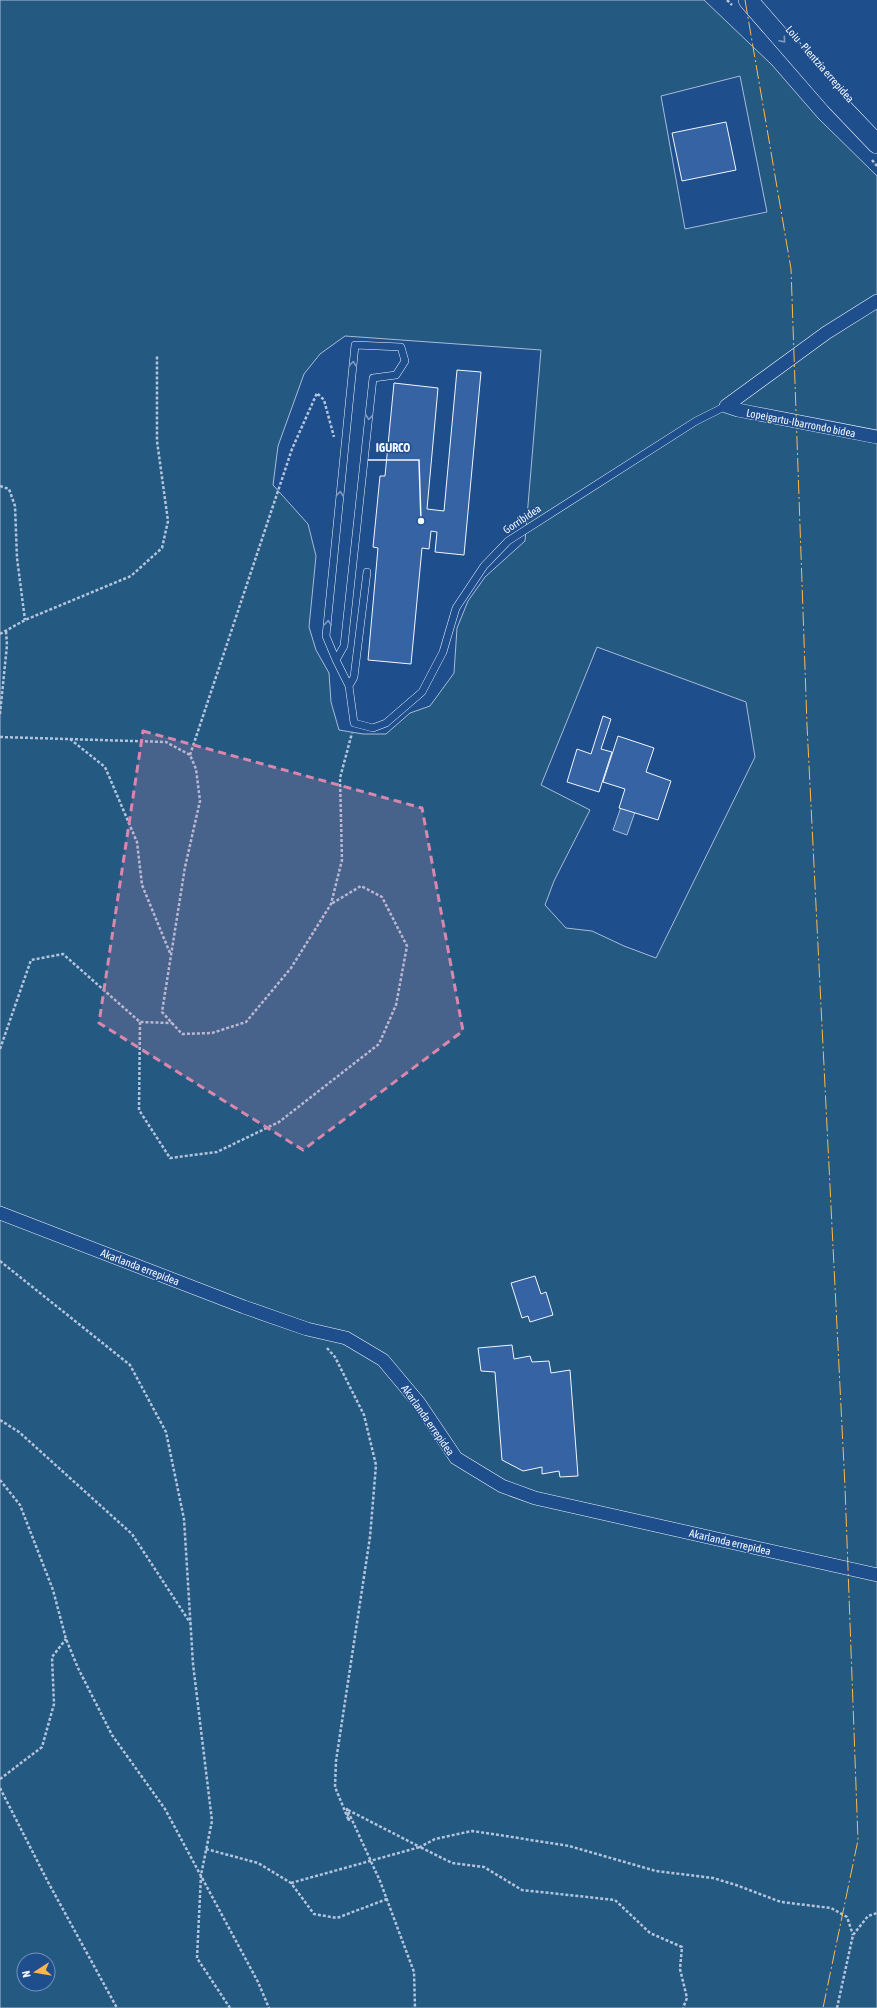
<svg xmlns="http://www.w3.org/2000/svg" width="877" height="2008" viewBox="0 0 877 2008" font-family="'Asap Condensed',sans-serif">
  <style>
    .green { fill: #245a82; stroke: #a8bbd7; fill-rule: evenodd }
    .water { fill: #3b69a3; stroke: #a8bbd7 }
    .building { fill: #3563a3; stroke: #f2f6ff }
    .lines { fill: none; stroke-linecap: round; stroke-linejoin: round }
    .service-casing { stroke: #f2f6ff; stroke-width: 8 }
    .minor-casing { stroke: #f2f6ff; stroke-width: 14 }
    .secondary-casing { stroke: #f2f6ff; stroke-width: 20 }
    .path { stroke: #b3c4dc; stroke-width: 2.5; stroke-dasharray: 3 2; stroke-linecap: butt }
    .service { stroke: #1f4e8c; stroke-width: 7 }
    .minor { stroke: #1f4e8c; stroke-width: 13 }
    .secondary { stroke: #1f4e8c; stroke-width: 19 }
    .power { stroke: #ffb74d; stroke-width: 1; stroke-dasharray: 14 3 2 3; stroke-linecap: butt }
    .oneway { stroke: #7e9ac0 }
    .marked { fill: #da87ad; fill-opacity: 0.2; stroke: #da87ad; stroke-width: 3; stroke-dasharray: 8 5; stroke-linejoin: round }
    .labels { text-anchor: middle; stroke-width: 3; stroke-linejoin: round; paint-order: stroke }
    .street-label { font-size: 11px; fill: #f2f6ff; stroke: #1f4e8c }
    .leader { fill: none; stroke: #f2f6ff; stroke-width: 1.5 }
    .callout-dot { fill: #f2f6ff; stroke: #1f4e8c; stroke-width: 1.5 }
    .callout-label { font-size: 12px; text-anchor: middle; font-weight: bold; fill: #f2f6ff; stroke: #1f4e8c; stroke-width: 3; stroke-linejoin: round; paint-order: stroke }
  </style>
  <rect width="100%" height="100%" fill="#1f4e8c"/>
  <!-- green -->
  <path class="green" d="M0,0H704L772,65L818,118L877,176V2008H0ZM740,76L767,212L685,229L661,96ZM345,336L541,350L525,541L485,577L468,601L457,628L454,673L430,706L410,713L386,734H363L339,730L331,702L329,673L316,650L309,627L316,556L308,524L273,485L278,446L304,374L320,354ZM597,647L746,702L755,757L656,958L624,946L592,931L566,928L545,905L554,881L590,810L541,785ZM24,1960H48V1984H24Z"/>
  <!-- water -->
  <path class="water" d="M621,807L635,812L627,835L613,830Z"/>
  <!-- building -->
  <path class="building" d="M726,122L736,170L682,181L672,133Z
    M457,370L481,372L464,555L435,552L437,532L431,531L429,549L422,548L411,664L368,660L378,548L373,547L380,476H385L394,383L438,388L427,509L444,511Z
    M603,716L611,719L601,749L612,752L599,792L567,782L577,749L591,754Z
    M618,736L654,748L646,772L671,781L658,820L619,808L625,789L603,782Z
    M535,1276L541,1294L546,1292L553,1315L530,1322L528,1316L522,1318L511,1283Z
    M512,1345L514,1359L530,1356L532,1362L549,1361L551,1373L570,1370L578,1476L560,1477L559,1471L542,1474V1467L523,1471L502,1460L495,1372L481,1371L478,1348Z"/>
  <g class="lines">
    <!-- service casing -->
    <g class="service-casing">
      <path id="service" d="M336,660L344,646L373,378L396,375L405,361L401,347L355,345L326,636L336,660L349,686L354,723L373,728L386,723L422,692L443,652L456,608L484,566L508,541L696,421L726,406
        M349,686L354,677L367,572"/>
    </g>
    <!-- minor casing -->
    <g class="minor-casing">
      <path id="minor" d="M726,406L826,333L877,301
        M726,406L738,410L877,437
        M0,1213L244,1307L307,1329L346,1338L383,1360L419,1403L456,1458L502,1486L535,1498L877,1575"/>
    </g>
    <!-- secondary casing -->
    <g class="secondary-casing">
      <path id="secondary" d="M748,0L835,100L877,144"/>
    </g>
    <!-- path -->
    <path class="path" d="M727,0L732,5
      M872,160L877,166
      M0,486L9,489L15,506L17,558L25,620
      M0,634L25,620L131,576L162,548L168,521L157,441V356
      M0,714L7,645L6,631
      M0,737L166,742L190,755L196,769L200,801L185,867L162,1012L182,1034L212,1033L246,1022L291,968L331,904L342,860L340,778L352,733
      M70,739L105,767L137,842L142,885L170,953
      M190,755L292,449L317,393L324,400L334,437
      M140,1022L139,1110L170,1158L217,1152L279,1122L379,1044L396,1005L407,946L382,897L361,886L331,904
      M0,1049L31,960L63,954L140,1022L172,1023
      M0,1261L130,1365L166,1432L184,1519L193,1664L212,1821L201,1875L197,1958L230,2008
      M327,1348L335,1357L364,1415L376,1465L370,1537L336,1761L335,1787L349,1821L347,1809L380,1881L414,1972L415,2008
      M0,1420L19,1432L132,1534L191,1624
      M0,1480L20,1505L53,1590L66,1639L78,1668L112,1735L165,1809L258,1982L269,2008
      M0,1779L42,1747L54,1704L52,1657L66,1639
      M0,1788L48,1882L117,2008
      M348,1810L420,1847L435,1839L472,1831L512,1837L569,1846L656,1871L713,1878L736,1885L781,1902L831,1908L847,1917L853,1935
      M206,1849L258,1863L291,1883L314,1914L337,1918L387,1899
      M291,1883L420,1847L452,1863L484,1867L522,1890L615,1900L650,1933L682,1947L680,1969L687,1998L683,2008
      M837,2008L853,1935L868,1916L877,1913"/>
    <!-- service -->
    <use href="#service" class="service"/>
    <!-- minor -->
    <use href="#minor" class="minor"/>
    <!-- secondary -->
    <use href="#secondary" class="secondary"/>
    <!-- power -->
    <path class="power" d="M745,0L791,269L807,725L845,1487L858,1840L823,2008"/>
  </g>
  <!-- one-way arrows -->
  <defs><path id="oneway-chevron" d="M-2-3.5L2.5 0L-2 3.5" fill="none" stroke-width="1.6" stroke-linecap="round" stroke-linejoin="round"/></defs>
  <g class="oneway">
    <use href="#oneway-chevron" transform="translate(783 40) rotate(49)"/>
    <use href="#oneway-chevron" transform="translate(353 364) rotate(-84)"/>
    <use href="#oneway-chevron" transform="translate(369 417) rotate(96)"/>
    <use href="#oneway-chevron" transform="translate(340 494) rotate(-85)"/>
    <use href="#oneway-chevron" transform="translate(328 623) rotate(-85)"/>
  </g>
  <!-- marked area -->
  <path class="marked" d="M143,731L422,808L463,1031L303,1150L99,1023Z"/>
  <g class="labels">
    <!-- street labels -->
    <g class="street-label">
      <text transform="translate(820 64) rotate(49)" y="4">Loiu - Plentzia errepidea</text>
      <text transform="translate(801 423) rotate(11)" y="4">Lopeigartu-Ibarrondo bidea</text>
      <text transform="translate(522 519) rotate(-34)" y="4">Gorribidea</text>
      <text transform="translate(140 1267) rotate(21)" y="4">Akarlanda errepidea</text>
      <text transform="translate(428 1420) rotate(55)" y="4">Akarlanda errepidea</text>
      <text transform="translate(730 1542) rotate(13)" y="4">Akarlanda errepidea</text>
    </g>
  </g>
  <!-- callouts -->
  <path class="leader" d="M421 521L419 460H368"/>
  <circle class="callout-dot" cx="421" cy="521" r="4"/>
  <g class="callout-label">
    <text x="393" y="452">IGURCO</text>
  </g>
  <!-- north arrow -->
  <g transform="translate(36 1972) rotate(258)"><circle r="19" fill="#1f4e8c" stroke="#7391ba"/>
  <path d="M0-3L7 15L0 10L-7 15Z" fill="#ffb74d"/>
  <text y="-6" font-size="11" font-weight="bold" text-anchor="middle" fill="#f2f6ff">N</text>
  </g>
</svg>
